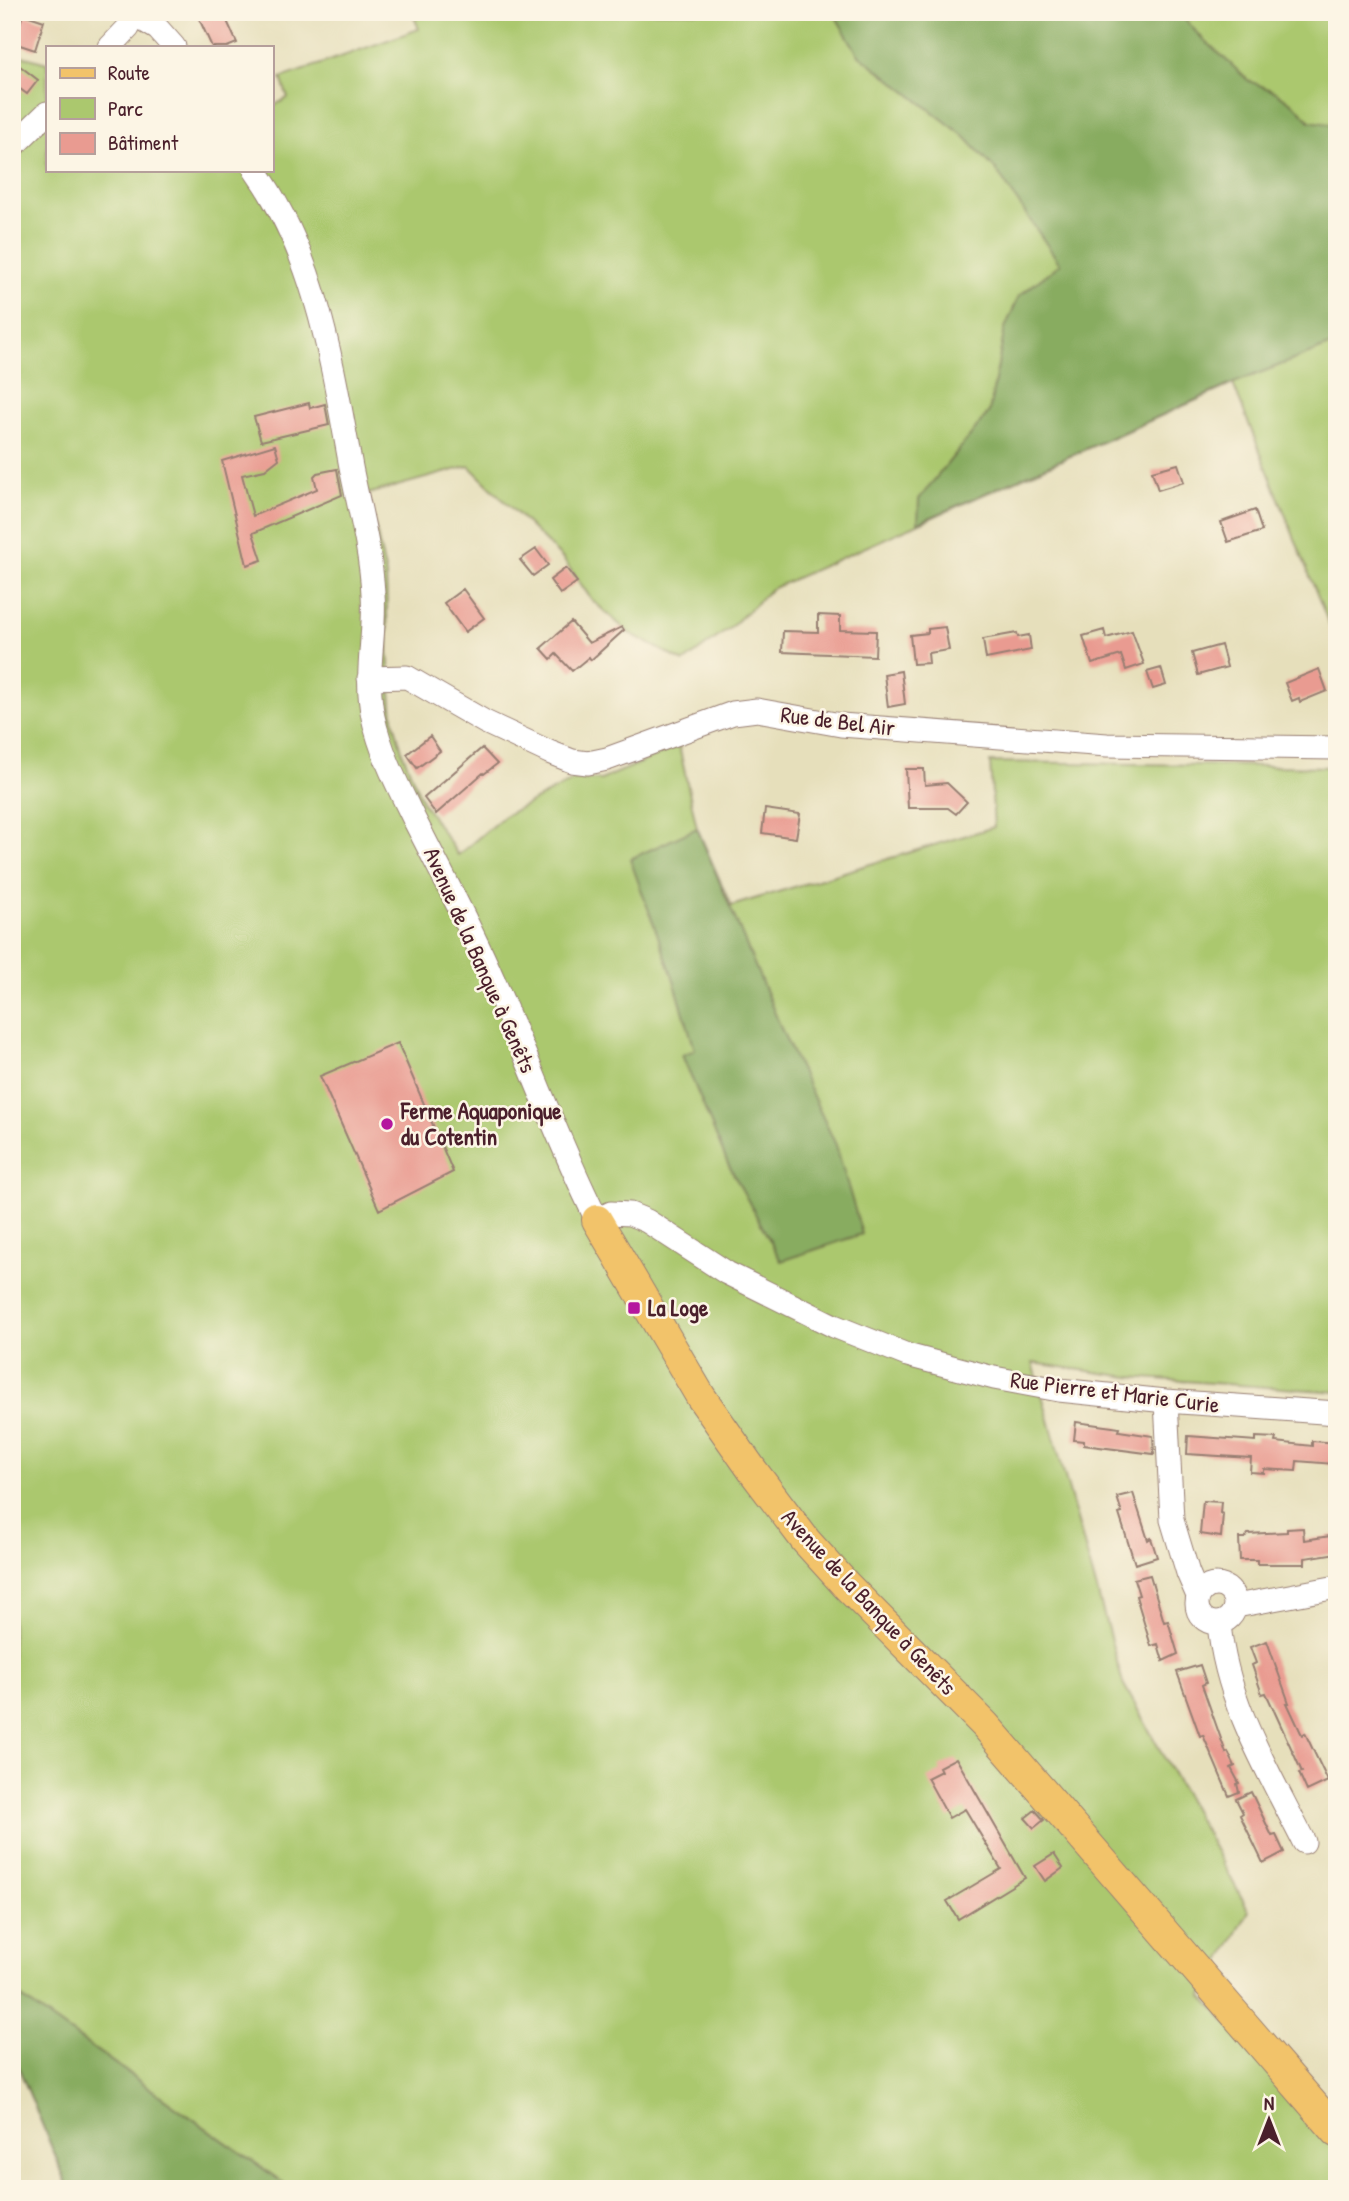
<svg xmlns="http://www.w3.org/2000/svg" width="1349" height="2201" viewBox="0 0 1349 2201" font-family="'Patrick Hand',sans-serif">
  <style>
    .green { fill: #abc86e; stroke: #7a744c; stroke-width: 2 }
    .forest { fill: #88ac61; stroke: #696646; stroke-width: 2 }
    .building { fill: #e99b91 }
    .lines { fill: none; stroke-linecap: round; stroke-linejoin: round }
    .minor-casing { stroke: #987f73; stroke-width: 25 }
    .major-casing { stroke: #987f73; stroke-width: 32 }
    .minor { stroke: #fff; stroke-width: 23 }
    .major { stroke: #f2c36a; stroke-width: 30 }
    .poi-dot { fill: #b5179e; stroke: #fcf5e5; stroke-width: 2.5 }
    .labels { text-anchor: middle; stroke-width: 5; stroke-linejoin: round; paint-order: stroke }
    .street-label { font-size: 23px; fill: #4a1f2b; stroke: #fcf5e5 }
    .poi-label { font-size: 23px; font-weight: bold; fill: #4a1f2b; stroke: #fcf5e5; text-anchor: start }
  </style>
  <rect width="100%" height="100%" fill="#fcf5e5"/>
  <filter id="ink" filterUnits="userSpaceOnUse"><feTurbulence type="fractalNoise" baseFrequency=".0143" numOctaves="2"/><feDisplacementMap in="SourceGraphic" scale="14" xChannelSelector="R" yChannelSelector="G"/><feConvolveMatrix kernelMatrix="1 2 1 2 8 2 1 2 1" color-interpolation-filters="sRGB"/></filter>
  <filter id="wash" filterUnits="userSpaceOnUse"><feTurbulence type="fractalNoise" baseFrequency=".00686" numOctaves="4" result="noise"/><feDisplacementMap in="SourceGraphic" scale="28" xChannelSelector="R" yChannelSelector="G"/><feGaussianBlur stdDeviation="1.57" result="paint"/><feColorMatrix in="noise" values="0 0 0 0 0 0 0 0 0 0 0 0 0 0 0 0 0 1.4 0 .05"/><feComposite in="paint" operator="in"/></filter>
  <g filter="url(#wash)">
    <rect width="100%" height="100%" fill="#e6dfbb"/>
    <!-- green -->
    <path class="green" d="M412,12H1337V634H1333L1233,384L771,589L730,628L684,662L629,633L592,600L563,559L469,466L368,494L386,575L388,653L393,719L403,754L422,801L458,855L504,816L574,780H601L679,746L697,828L731,906L994,827L990,762L1337,767V1392L1129,1377L1033,1363L1123,1683L1249,1911L1202,1995L1337,2144V2189H292L12,1991V53L47,63V170H271V107L288,98L281,78L419,29Z"/>
    <!-- forest -->
    <path class="forest" d="M833,12H1179L1197,33L1249,81L1276,92L1298,108L1310,121L1337,125V343L1234,383L918,523L919,499L989,412L1005,328L1019,296L1060,264L996,170L964,136L858,54Z
      M697,828L784,1035L836,1145L862,1234L781,1261L727,1162L682,1055L695,1050L673,977L630,859Z
      M12,1991L292,2189H69L12,2052Z"/>
    <g id="blocks">
      <!-- building -->
      <path class="building" d="M196,12H223L237,43L227,47H212Z
        M23,14L44,21L35,50L14,43Z
        M20,66L38,80L27,94L12,83V75Z
        M309,403L310,408L325,404L329,425L261,441L254,417Z
        M275,445L279,459L265,470L242,475L253,516L317,489L314,476L317,473L337,469L342,495L253,533L262,560L247,565L222,461Z
        M1178,464L1184,482L1158,490L1152,471Z
        M1255,510L1262,531L1228,542L1221,522Z
        M536,549L548,565L533,576L520,560Z
        M566,568L577,582L560,594L550,580Z
        M463,589L484,618L465,632L444,603Z
        M818,615L840,616V630L876,631L875,656L782,652L783,631L818,632Z
        M571,622L589,643L622,627L624,630L591,660L589,657L572,671L556,654L551,659L541,648Z
        M945,627L949,650L928,653L929,663L913,664L910,635L928,633V629Z
        M1104,630L1106,638L1132,631L1144,664L1126,670L1121,655L1092,664L1083,636Z
        M1017,633L1018,637L1029,635L1031,650L986,659L983,639Z
        M1221,645L1227,667L1198,675L1192,653Z
        M1161,668L1166,685L1153,689L1147,672Z
        M1319,669L1327,691L1300,702L1299,698L1292,701L1285,683Z
        M901,671L905,704L888,707L884,674Z
        M430,736L440,751L417,768L407,754Z
        M482,748L497,764L484,774L483,773L436,814L424,798Z
        M906,769H924L925,785L947,783L967,802L956,814L948,808H908Z
        M765,809L800,814L796,838L762,833Z
        M398,1043L453,1172L379,1210L320,1076Z
        M1076,1422L1120,1428L1119,1431L1153,1436L1154,1454L1084,1445V1441L1074,1440Z
        M1188,1436L1256,1441V1437L1276,1438L1275,1442L1312,1446V1441L1337,1443V1461H1334V1464L1297,1461L1296,1471L1264,1469V1473L1250,1472L1251,1458L1187,1454Z
        M1133,1493L1148,1540L1151,1538L1157,1557L1135,1564L1119,1514L1122,1513L1117,1497Z
        M1203,1501L1221,1502L1220,1513L1223,1514L1221,1537L1200,1534Z
        M1303,1528L1304,1540L1337,1535V1553L1305,1558V1564H1257V1560H1240L1239,1538H1245L1248,1534L1287,1532V1529Z
        M1150,1575L1164,1622L1168,1621L1178,1654L1163,1661L1158,1644L1151,1646L1136,1596L1139,1595L1134,1579Z
        M1267,1641L1289,1703H1287L1302,1735L1305,1733L1328,1781L1307,1791L1299,1773L1302,1772L1266,1693L1262,1694L1252,1665L1256,1663L1250,1647Z
        M1200,1665L1206,1683L1202,1685L1226,1753L1228,1752L1235,1766L1231,1768L1239,1783L1237,1784L1239,1792L1229,1796L1203,1735L1200,1736L1177,1672Z
        M956,1758L1025,1878L958,1919L947,1901L1001,1869L965,1809L949,1818L927,1778L941,1771L939,1767Z
        M1251,1792L1272,1836L1276,1835L1284,1852L1263,1863L1240,1815L1243,1813L1236,1799Z
        M1035,1810L1044,1820L1034,1828L1025,1818Z
        M1054,1854L1063,1868L1045,1881L1035,1866Z"/>
    </g>
  </g>
  <g filter="url(#ink)">
    <use href="#blocks" fill-opacity="0" stroke="#987f73" stroke-width="2"/>
    <g class="lines">
      <!-- minor casing -->
      <g class="minor-casing">
        <path id="minor" d="M135,15L158,29L174,47
          M110,47L128,28L136,12
          M12,147L47,113
          M255,170C317,257 332,364 351,467C359,508 371,551 373,594C376,636 364,675 373,717C381,754 399,788 415,821C438,866 462,911 483,957C523,1044 554,1134 597,1220L611,1213L630,1214L647,1221L727,1273L834,1326L907,1355L994,1378L1059,1390L1166,1401L1337,1413
          M369,678L407,677L485,722L549,752L572,761L588,763L607,759L733,713L757,710L841,725L1107,745L1337,748
          M1166,1401L1172,1520L1188,1573L1198,1596
          M1197 1604a19 19 0 1 1 38 0a19 19 0 1 1-38 0Z
          M1236,1606L1337,1587
          M1219,1623C1226,1703 1269,1772 1304,1842"/>
      </g>
      <!-- major casing -->
      <g class="major-casing">
        <path id="major" d="M597,1220L701,1397L753,1471L806,1541L846,1585L985,1725L1337,2132"/>
      </g>
      <!-- minor -->
      <use href="#minor" class="minor"/>
      <!-- major -->
      <use href="#major" class="major"/>
    </g>
  </g>
  <!-- markers -->
  <g class="poi-dot">
    <circle cx="387" cy="1124" r="7"/>
    <rect x="627" y="1301" width="14" height="14" rx="3.5"/>
  </g>
  <g class="labels">
    <!-- street labels -->
    <g class="street-label">
      <text transform="translate(838 721) rotate(7)" y="8">Rue de Bel Air</text>
      <text transform="translate(480 960) rotate(66)" y="8">Avenue de la Banque à Genêts</text>
      <text transform="translate(1115 1392) rotate(7)" y="8">Rue Pierre et Marie Curie</text>
      <text transform="translate(869 1602) rotate(47)" y="8">Avenue de la Banque à Genêts</text>
    </g>
    <!-- poi labels -->
    <g class="poi-label">
      <text x="401" y="1119">Ferme Aquaponique<tspan x="401" dy="26">du Cotentin</tspan></text>
      <text x="648" y="1316">La Loge</text>
    </g>
  </g>
  <!-- margin -->
  <rect width="1349" height="2201" fill="none" stroke="#fcf5e5" stroke-width="42"/>
  <!-- legend -->
  <rect x="46" y="46" width="228" height="126" fill="#fcf5e5" stroke="#b59f9b" stroke-width="2"/>
  <rect x="60" y="68" width="35" height="10" fill="#f2c36a" stroke="#b59f9b" stroke-width="2"/>
  <text x="108" y="80" font-size="21" fill="#4a1f2b">Route</text>
  <rect x="60" y="98" width="35" height="21" fill="#abc86e" stroke="#b59f9b" stroke-width="2"/>
  <text x="108" y="116" font-size="21" fill="#4a1f2b">Parc</text>
  <rect x="60" y="133" width="35" height="21" fill="#e99b91" stroke="#b59f9b" stroke-width="2"/>
  <text x="108" y="150" font-size="21" fill="#4a1f2b">Bâtiment</text>
  <!-- north arrow -->
  <g transform="translate(1269 2120)" stroke="#fcf5e5" stroke-width="5" paint-order="stroke">
  <path d="M0-5L12 26L0 18L-12 26Z" fill="#4a1f2b"/>
  <text y="-10" font-size="19" font-weight="bold" text-anchor="middle" fill="#4a1f2b">N</text>
  </g>
</svg>
